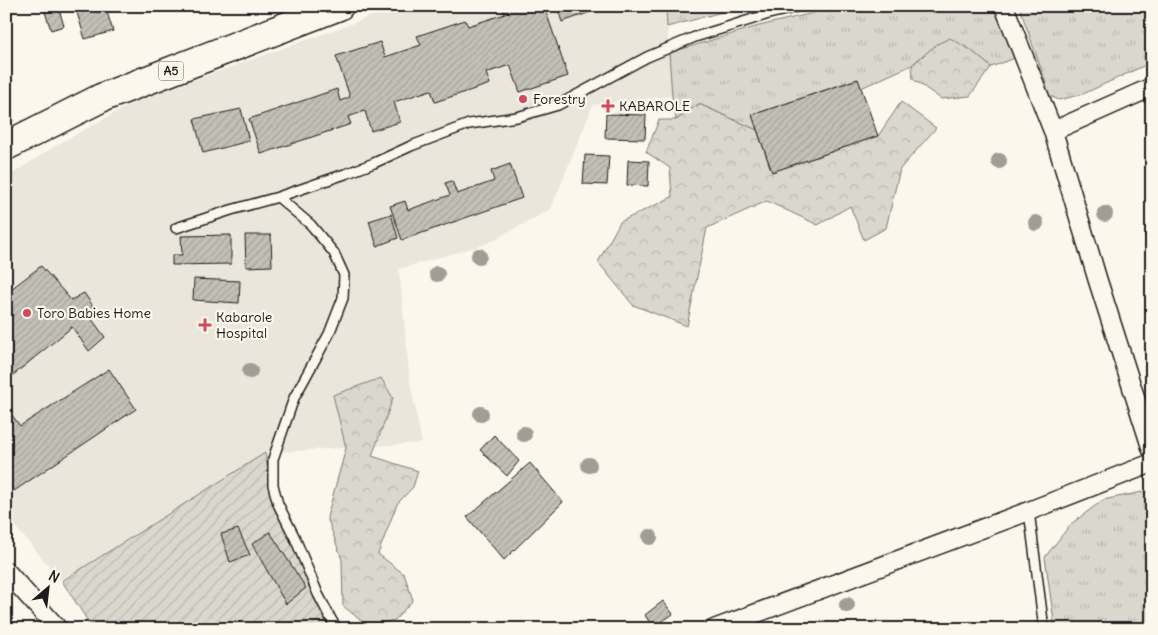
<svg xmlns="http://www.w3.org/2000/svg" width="1158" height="635" viewBox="0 0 1158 635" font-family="Delius,sans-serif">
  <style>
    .built { fill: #eae6dc }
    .grass { fill: url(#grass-tufts); stroke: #7b7a75 }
    .forest { fill: url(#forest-crowns); stroke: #7b7a75 }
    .garden { fill: url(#garden-furrows); stroke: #7b7a75 }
    .building { fill: url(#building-hatch); stroke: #1c1c1c }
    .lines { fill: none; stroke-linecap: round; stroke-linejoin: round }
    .lane-casing { stroke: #1c1c1c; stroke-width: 12 }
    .street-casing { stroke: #1c1c1c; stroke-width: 21 }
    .highway-casing { stroke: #1c1c1c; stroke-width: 31 }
    .lane { stroke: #fbf7ec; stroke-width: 9 }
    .street { stroke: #fbf7ec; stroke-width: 18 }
    .highway { stroke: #fbf7ec; stroke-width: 28 }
    .tree { fill: #a09d97 }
    .poi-dot { fill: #d1495b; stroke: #fbf7ec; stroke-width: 2 }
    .labels { text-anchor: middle; stroke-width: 4.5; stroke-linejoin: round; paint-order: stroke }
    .shield { fill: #fbf7ec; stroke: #5f5e5a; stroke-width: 1 }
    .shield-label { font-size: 12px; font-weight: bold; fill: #1c1c1c }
    .poi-label { font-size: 14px; fill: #1c1c1c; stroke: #fbf7ec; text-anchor: start }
  </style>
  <defs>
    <pattern id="grass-tufts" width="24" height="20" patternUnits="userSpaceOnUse" patternTransform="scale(1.25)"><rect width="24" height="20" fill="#dad7ce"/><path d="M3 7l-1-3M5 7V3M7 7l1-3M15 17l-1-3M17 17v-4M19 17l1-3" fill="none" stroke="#bab8b0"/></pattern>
    <pattern id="forest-crowns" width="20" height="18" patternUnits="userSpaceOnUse" patternTransform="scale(1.25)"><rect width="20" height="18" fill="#dad7ce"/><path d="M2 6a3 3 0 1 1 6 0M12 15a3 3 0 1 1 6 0" fill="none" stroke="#bab8b0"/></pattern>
    <pattern id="garden-furrows" width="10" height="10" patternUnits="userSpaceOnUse" patternTransform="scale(1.25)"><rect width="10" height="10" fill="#dad7ce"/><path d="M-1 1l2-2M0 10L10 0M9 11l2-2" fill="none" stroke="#bab8b0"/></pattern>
    <pattern id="building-hatch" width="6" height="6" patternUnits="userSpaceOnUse" patternTransform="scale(1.25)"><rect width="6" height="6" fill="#c3c0b8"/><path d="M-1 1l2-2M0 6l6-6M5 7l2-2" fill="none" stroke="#a7a49e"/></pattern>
  </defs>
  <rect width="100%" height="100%" fill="#fbf7ec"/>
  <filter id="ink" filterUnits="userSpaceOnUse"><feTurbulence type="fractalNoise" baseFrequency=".02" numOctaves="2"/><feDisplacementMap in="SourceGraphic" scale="10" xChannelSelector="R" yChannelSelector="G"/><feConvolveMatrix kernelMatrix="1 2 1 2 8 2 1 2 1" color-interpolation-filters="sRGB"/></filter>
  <g filter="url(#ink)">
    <!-- built -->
    <path class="built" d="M397,6H666L672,96L593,105L551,209L486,244L399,269L410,382L422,443L265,453L62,581L6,516V178L55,146L138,100L359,21Z"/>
    <!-- grass -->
    <path class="grass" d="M666,6H744L667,27Z
      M842,6H993L1015,58L991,67L971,50L923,55L912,65L861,88L857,79L752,115L757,130L699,104L676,120L672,96L669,53L755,27Z
      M1019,6H1152V62L1083,94L1059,100L1048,95L1045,80Z
      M1152,490V629H1055L1045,557L1071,524L1103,500Z"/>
    <!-- forest -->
    <path class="forest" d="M950,38L971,50L991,67L970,96L941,99L913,79L912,65L937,44Z
      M901,102L936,128L900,169L886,228L864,240L850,206L818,225L767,201L707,228L687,326L633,305L598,262L620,222L672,197L670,168L646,152L659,120H676L699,104L757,130L772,172L878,136Z
      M381,378L393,398L372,456L418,471L413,487L397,504L378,554L404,574L413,600L395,620L368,626L343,606L342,560L327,517L346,448L333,395Z"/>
    <!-- garden -->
    <path class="garden" d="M265,453L273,500L300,554L324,595L337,629H93L62,581Z"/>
    <!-- building -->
    <path class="building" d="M43,6H58L64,26L51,30Z
      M75,6H105L113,31L85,39Z
      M502,6H544L568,76L520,92L510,65L486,73L490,84L435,102L431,90L394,102L400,122L371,131L365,111L348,117L351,124L261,154L249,119L337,89L340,101L350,97L336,56L380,42L385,57L421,45L417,36L465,20L468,26L505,14Z
      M557,6H608L562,22Z
      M858,79L878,136L772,172L752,115Z
      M241,109L249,141L203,153L194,119Z
      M606,114L646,115L645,139L605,138Z
      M585,155L609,156L607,185L583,184Z
      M628,160L649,161L648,186L627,185Z
      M510,164L522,198L402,240L390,206L405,201L408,210L450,195L445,183L452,181L457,194L494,181L491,171Z
      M391,214L398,238L377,246L369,221Z
      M231,235V264L172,265V255H182L181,236Z
      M245,235H271L272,266L246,267Z
      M41,266L71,300L84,293L95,309L88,314L105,337L89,351L72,327L12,376L6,367V293Z
      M194,279L240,281L239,303L193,300Z
      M109,369L136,409L14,491L6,479V407L20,426Z
      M494,435L519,461L507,476L480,450Z
      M530,463L563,502L504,560L467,517Z
      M238,529L250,555L230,562L221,534Z
      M270,532L306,588L286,604L252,544Z
      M663,601L673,614L653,628L645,615Z"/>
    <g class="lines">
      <!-- lane casing -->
      <g class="lane-casing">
        <path id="lane" d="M278,197L311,225L334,253L344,275L343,298L329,334L294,398L273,459V485L278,504L295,538L318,594L331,619L337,629
          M176,228L231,210L278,197L345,174L374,163L411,146L469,124L517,117L558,105L647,57L695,37L769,14L802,6
          M1029,511L1044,629"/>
      </g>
      <!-- street casing -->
      <g class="street-casing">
        <path id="street" d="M1004,6L1053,131L1098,281L1152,450
          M1053,131L1152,87
          M6,571L58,629
          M714,629L1029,511L1152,463"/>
      </g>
      <!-- highway casing -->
      <g class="highway-casing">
        <path id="highway" d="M6,146L101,98L339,6"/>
      </g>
      <!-- lane -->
      <use href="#lane" class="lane"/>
      <!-- street -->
      <use href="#street" class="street"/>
      <!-- highway -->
      <use href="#highway" class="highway"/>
    </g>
    <!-- trees -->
    <g class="tree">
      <circle cx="999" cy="161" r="8"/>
      <circle cx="1105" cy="214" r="8"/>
      <circle cx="1036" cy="223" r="8"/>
      <circle cx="479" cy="256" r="8"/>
      <circle cx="437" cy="274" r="8"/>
      <circle cx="250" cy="371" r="8"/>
      <circle cx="481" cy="414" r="8"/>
      <circle cx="524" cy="434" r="8"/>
      <circle cx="589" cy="465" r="8"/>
      <circle cx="650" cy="537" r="8"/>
      <circle cx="847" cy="605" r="8"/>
    </g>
  </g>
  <!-- markers -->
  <g class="poi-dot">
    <circle cx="523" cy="99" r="5"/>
    <path d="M605.5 98.5h5v5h5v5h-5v5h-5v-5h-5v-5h5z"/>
    <circle cx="27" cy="313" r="5"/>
    <path d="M202.5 317.5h5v5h5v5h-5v5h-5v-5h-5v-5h5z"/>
  </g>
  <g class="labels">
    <!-- shield labels -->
    <rect class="shield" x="158.5" y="61.5" width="25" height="19" rx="4"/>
    <g class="shield-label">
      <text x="171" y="75">A5</text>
    </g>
    <!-- poi labels -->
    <g class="poi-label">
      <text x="533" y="104">Forestry</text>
      <text x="619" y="111">KABAROLE</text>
      <text x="37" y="318">Toro Babies Home</text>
      <text x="216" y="322">Kabarole<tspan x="216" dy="16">Hospital</tspan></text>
    </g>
  </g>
  <!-- margin -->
  <rect width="1158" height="635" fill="none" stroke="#fbf7ec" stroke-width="25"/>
  <rect x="12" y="12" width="1133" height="610" fill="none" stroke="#1c1c1c" stroke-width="2" filter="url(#ink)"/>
  <!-- north arrow -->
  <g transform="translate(48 588) rotate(28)" stroke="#fbf7ec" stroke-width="4" paint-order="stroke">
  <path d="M0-4L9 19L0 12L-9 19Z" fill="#1c1c1c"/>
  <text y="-8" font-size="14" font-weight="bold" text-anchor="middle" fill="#1c1c1c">N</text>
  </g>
</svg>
